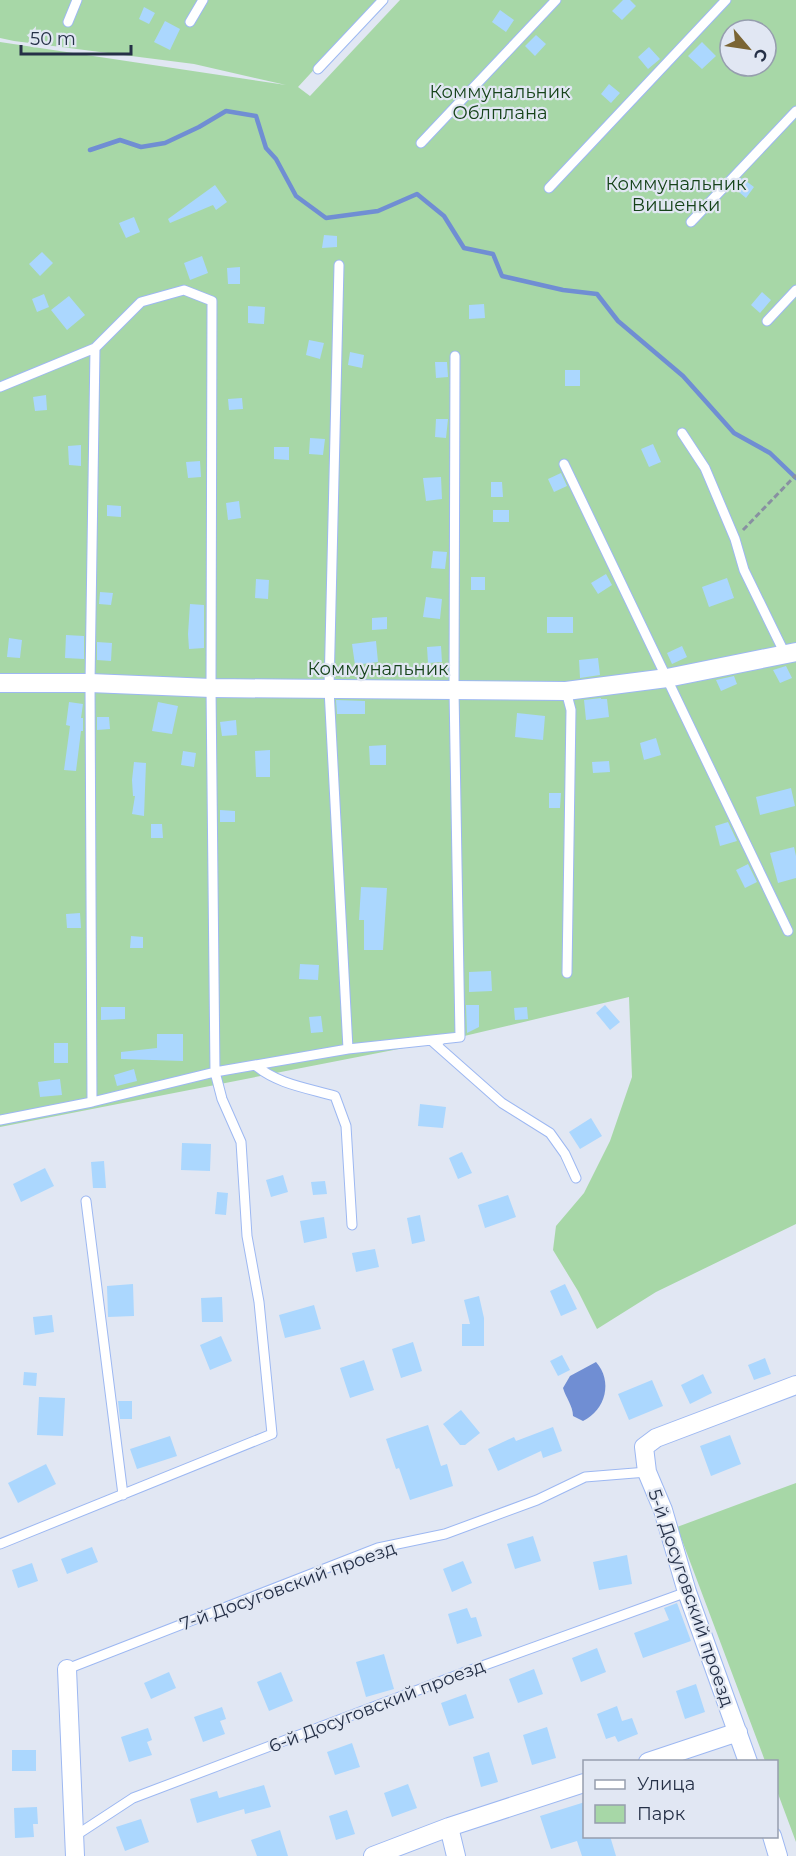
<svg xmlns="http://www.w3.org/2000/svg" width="796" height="1856" viewBox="0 0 796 1856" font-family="Montserrat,sans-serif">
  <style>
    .green { fill: #a7d7a7; fill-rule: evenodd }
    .water { fill: #708ed3 }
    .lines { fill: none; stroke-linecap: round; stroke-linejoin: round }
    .stream { stroke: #708ed3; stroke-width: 4.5 }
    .building { fill: #abd7fe }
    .service-casing { stroke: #9db8f2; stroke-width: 11 }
    .minor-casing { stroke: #9db8f2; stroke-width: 20 }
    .path { stroke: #8890a1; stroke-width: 3; stroke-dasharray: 6 3; stroke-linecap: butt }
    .service { stroke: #fff; stroke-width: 9 }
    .minor { stroke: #fff; stroke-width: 18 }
    .labels { text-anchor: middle; stroke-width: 4.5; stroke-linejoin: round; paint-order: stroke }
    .park-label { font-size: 18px; fill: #16431a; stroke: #e1e7f3 }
    .street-label { font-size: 18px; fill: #253047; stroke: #e1e7f3 }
  </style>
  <rect width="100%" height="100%" fill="#e1e7f3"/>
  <!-- green -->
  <path class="green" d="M0,0H378L298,87L310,96L400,0H796V1224L656,1292L597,1329L578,1291L553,1250L556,1226L584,1193L610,1141L632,1077L629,997L460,1037L0,1127V42L286,85L194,64L14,41L0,38ZM730,30H766V66H730Z
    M796,1483V1842L777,1791L776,1762L765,1761L677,1527Z"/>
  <!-- water -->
  <path class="water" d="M596,1362C613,1381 606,1410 583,1421L573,1416C573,1406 566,1398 563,1388L570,1376Z"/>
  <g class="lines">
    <!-- stream -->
    <path class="stream" d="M90,150L120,140L141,147L165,143L199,127L226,111L256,116L266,148L276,159L296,196L326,218L378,211L417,194L444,216L464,248L493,254L502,276L563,290L597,294L618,321L683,376L734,433L770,453L796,478"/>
  </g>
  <!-- building -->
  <path class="building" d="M623,0H630L636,6L622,20L612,11Z
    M144,7L155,13L149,24L139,19Z
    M500,10L514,20L506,32L492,22Z
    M165,21L180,29L170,50L154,42Z
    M536,35L546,44L535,56L525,46Z
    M702,42L716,56L702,69L688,56Z
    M649,47L660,59L648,69L638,57Z
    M609,84L620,93L611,103L601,94Z
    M742,178L754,187L746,198L733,187Z
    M215,185L227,202L216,210L213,205L170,223L168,219Z
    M134,217L140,232L126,238L119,223Z
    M324,235L337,236V247L322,248Z
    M42,252L53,263L40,276L29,264Z
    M202,256L208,273L190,280L184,263Z
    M240,267V284H228L227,268Z
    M762,292L771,300L760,313L751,305Z
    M44,294L49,307L37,312L32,299Z
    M69,296L85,315L67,330L51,310Z
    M484,304L485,318L469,319V305Z
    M248,306L265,307L264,324L248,323Z
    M309,340L324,343L320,359L306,355Z
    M350,352L364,355L362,368L348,365Z
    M435,362H447L448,377L436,378Z
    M565,370H580V386H565Z
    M46,395L47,410L35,411L33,397Z
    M242,398L243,409L229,410L228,399Z
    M436,419H448L446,438L435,437Z
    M310,438L325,439L323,455L309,454Z
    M653,444L661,462L649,467L641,449Z
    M81,445V466L69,465L68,446Z
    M274,447H289V460L274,459Z
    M200,461L201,477L188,478L186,462Z
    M561,473L567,486L554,492L548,479Z
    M441,477L442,499L426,501L423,478Z
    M491,482H502L503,497H491Z
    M239,501L241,518L228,520L226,503Z
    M107,505L121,506V517L107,516Z
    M493,510H509V522H493Z
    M433,551L447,552L445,569L431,568Z
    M606,574L612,585L598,594L591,583Z
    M471,577H485V590H471Z
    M727,578L734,598L709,607L702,587Z
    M256,579L269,580L268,599L255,598Z
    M100,592L113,593L111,605L99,604Z
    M426,597L442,599L440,619L423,617Z
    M190,604L204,605V648L189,649L188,634Z
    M387,617V629L372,630V618Z
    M547,617H573V633H547Z
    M66,635L84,636V659L65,658Z
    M9,638L22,640L20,658L7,657Z
    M376,641L378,662L355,665L352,644Z
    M97,642L112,643L111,661L97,660Z
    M441,646L442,662L428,663L427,647Z
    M682,646L687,657L672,664L667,653Z
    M598,658L600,675L580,678L579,660Z
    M786,666L792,678L780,683L773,670Z
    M734,676L737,684L721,691L716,680Z
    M601,698V699H607L609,717L586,720L584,700Z
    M336,700L365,701V714H337Z
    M69,702L83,704L81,718H83V731H81L76,771L64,770L70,726L66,725Z
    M158,702L178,706L172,734L152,731Z
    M517,713L545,716L543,740L515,737Z
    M97,717H109L110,729L97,730Z
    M236,720L237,735L222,736L220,722Z
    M656,738L661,755L644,760L640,743Z
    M386,745V765H370L369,746Z
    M270,750V777H256L255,751Z
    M183,751L196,753L194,767L181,765Z
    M609,761L610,772L593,773L592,762Z
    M134,762L146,763L144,816L132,814L135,796H133L132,780Z
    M791,788L795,806L760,815L756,797Z
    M549,793H561L560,808H549Z
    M220,810L235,811V822H220Z
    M728,822L737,841L720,846L715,826Z
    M151,824H162L163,838H151Z
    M794,847L796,856V878L778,883L770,853Z
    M748,864L757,882L745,888L736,870Z
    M361,887L387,888L383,950H364V920H359Z
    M80,913L81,928H67L66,914Z
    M131,936L143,937V948H130Z
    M300,964L319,965L318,980L299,979Z
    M491,971L492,991L469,992V972Z
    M466,1005H479V1027L467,1033Z
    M605,1005L620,1022L610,1030L596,1013Z
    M101,1007H125V1019L101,1020Z
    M527,1007L528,1019L515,1020L514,1008Z
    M321,1016L323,1032L311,1033L309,1017Z
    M157,1034H183V1061L121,1059V1052L157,1048Z
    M54,1043H68V1063H54Z
    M134,1069L137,1081L117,1086L114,1075Z
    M60,1079L62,1095L40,1097L38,1082Z
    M420,1104L446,1107L443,1128L418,1126Z
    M591,1118L602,1136L580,1149L569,1132Z
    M182,1143L211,1144L210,1171L181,1170Z
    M462,1152L472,1173L458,1179L449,1158Z
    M104,1161L106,1188H93L91,1162Z
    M45,1168L54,1186L21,1202L13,1184Z
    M283,1175L288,1192L271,1197L266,1180Z
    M325,1181L327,1194L313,1195L311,1182Z
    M217,1192L228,1193L226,1215L215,1214Z
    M508,1195L516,1217L485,1228L478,1205Z
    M420,1215L425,1241L412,1244L407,1218Z
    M324,1217L327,1238L304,1243L300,1221Z
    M375,1249L379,1267L356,1272L352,1253Z
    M133,1284L134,1316L108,1317L107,1286Z
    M565,1284L577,1309L561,1316L550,1291Z
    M479,1296L484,1318V1346H462V1324H470L464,1300Z
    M222,1297L223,1322H202L201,1298Z
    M314,1305L321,1329L285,1338L279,1315Z
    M52,1315L54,1332L35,1335L33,1317Z
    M221,1336L232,1361L210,1370L200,1345Z
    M413,1342L422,1371L401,1378L392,1349Z
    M562,1355L570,1370L558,1376L550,1361Z
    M765,1358L771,1374L754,1380L748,1365Z
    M364,1360L374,1390L350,1398L340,1368Z
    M24,1372L37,1373L36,1386L23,1385Z
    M703,1374L712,1393L690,1404L681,1385Z
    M652,1380L663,1406L629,1420L618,1394Z
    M39,1397L65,1398L63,1436L37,1435Z
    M118,1401H132V1419H120Z
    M461,1410L480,1433L465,1445H460L443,1424Z
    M428,1425L441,1466L447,1464L453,1486L410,1500L399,1468L396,1469L386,1439Z
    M553,1427L562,1451L543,1458L541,1451L498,1471L488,1449L514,1437L516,1441Z
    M730,1435L741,1464L711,1476L700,1446Z
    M170,1436L177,1456L137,1469L130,1449Z
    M46,1464L56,1484L18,1503L8,1483Z
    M533,1536L541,1561L515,1569L507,1544Z
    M92,1547L98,1562L67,1574L61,1559Z
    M627,1555L632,1584L599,1590L593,1562Z
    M463,1561L472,1583L452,1592L443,1569Z
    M32,1563L38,1581L18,1588L12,1570Z
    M677,1603L691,1641L643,1658L634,1633L669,1620L664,1608Z
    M467,1608L471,1618L476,1617L482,1636L457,1644L448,1614Z
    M597,1648L606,1672L581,1682L572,1658Z
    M384,1654L394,1689L366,1697L356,1662Z
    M534,1669L543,1694L518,1703L509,1679Z
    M169,1672L176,1688L151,1699L144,1683Z
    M281,1672L293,1701L269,1711L257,1682Z
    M696,1684L705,1712L685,1719L676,1691Z
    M466,1694L474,1718L449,1726L441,1703Z
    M617,1706L622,1721L632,1718L638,1734L618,1742L615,1736L606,1739L597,1714Z
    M222,1707L226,1719L220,1721L225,1734L203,1742L194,1717Z
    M547,1727L556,1758L532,1765L523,1735Z
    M148,1728L152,1740L147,1742L152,1755L129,1762L121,1737Z
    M352,1743L360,1767L335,1775L327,1752Z
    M12,1750H36V1771H12Z
    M489,1752L498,1782L481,1787L473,1757Z
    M408,1784L417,1808L392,1817L384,1793Z
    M264,1785L271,1807L245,1814L244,1809L197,1823L190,1799L217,1791L219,1798Z
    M585,1802V1836H610L616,1856H582L577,1841L551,1849L540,1816Z
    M37,1807L38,1824H33L34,1837L15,1838L14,1808Z
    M347,1810L355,1834L336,1840L329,1816Z
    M141,1819L149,1842L125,1851L116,1827Z
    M280,1830L288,1856H257L251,1840Z"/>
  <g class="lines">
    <!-- service casing -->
    <g class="service-casing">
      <path id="service" d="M68,22L77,0
        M190,22L203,0
        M318,69L383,0
        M421,143L556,0
        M549,188L726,0
        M691,222L796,111
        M339,265L329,689L348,1049
        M767,321L796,290
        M455,356L454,690L460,1037
        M0,387L95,348L141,302L184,290L212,301L211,688L215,1072L222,1099L241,1142L247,1236L259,1302L272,1434L0,1544
        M682,433L705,468L735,539L744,570L785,654
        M564,464L788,931
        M566,691L571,710L567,973
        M440,1041L433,1042L502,1103L550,1133L565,1154L576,1178
        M255,1065C277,1084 307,1088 335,1096L346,1126L352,1225
        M92,1102L90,683L95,348
        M0,1120L92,1102L215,1072L348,1049L460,1037
        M86,1201L123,1495
        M67,1669L378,1548L445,1534L537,1500L585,1477L647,1472
        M75,1836L133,1798L471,1670L687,1592"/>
    </g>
    <!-- minor casing -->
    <g class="minor-casing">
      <path id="minor" d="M0,683H90L211,688L566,691L667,678L796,652
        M67,1669L75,1856
        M648,1762L738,1732
        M748,1762L687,1592L663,1510L647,1472L644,1447L656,1438L796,1385
        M449,1827L456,1856
        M772,1836L778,1856
        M373,1856L449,1827L584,1783"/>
    </g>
    <!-- path -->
    <path class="path" d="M743,530L796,475"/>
    <!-- service -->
    <use href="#service" class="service"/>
    <!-- minor -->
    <use href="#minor" class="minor"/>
  </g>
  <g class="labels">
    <!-- park labels -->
    <g class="park-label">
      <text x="500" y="98">Коммунальник<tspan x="500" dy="21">Облплана</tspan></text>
      <text x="676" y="190">Коммунальник<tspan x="676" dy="21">Вишенки</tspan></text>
      <text x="378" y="675">Коммунальник</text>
    </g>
    <!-- street labels -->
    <g class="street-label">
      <text transform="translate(288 1586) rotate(-20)" y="6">7-й Досуговский проезд</text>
      <text transform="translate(691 1598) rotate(71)" y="6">5-й Досуговский проезд</text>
      <text transform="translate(377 1706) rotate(-21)" y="6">6-й Досуговский проезд</text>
    </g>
  </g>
  <!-- legend -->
  <rect x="583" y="1760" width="195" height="78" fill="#e1e7f3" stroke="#969eae" stroke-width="1.5"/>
  <rect x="595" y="1780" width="30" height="9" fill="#ffffff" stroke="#969eae" stroke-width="1.5"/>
  <text x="637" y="1790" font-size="18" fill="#253047">Улица</text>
  <rect x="595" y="1805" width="30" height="18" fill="#a7d7a7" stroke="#969eae" stroke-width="1.5"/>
  <text x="637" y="1820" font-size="18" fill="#253047">Парк</text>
  <!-- north arrow -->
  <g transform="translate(748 48) rotate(119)"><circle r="28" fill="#e1e7f3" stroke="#969eae" stroke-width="1.5"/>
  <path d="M0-4.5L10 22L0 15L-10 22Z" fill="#7b6534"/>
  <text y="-9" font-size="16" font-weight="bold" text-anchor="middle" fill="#253047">С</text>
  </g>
  <!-- scale -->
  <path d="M21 45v9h110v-9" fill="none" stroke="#253047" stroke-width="3"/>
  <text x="30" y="45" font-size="18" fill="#253047" stroke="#e1e7f3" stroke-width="4.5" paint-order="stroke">50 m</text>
</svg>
